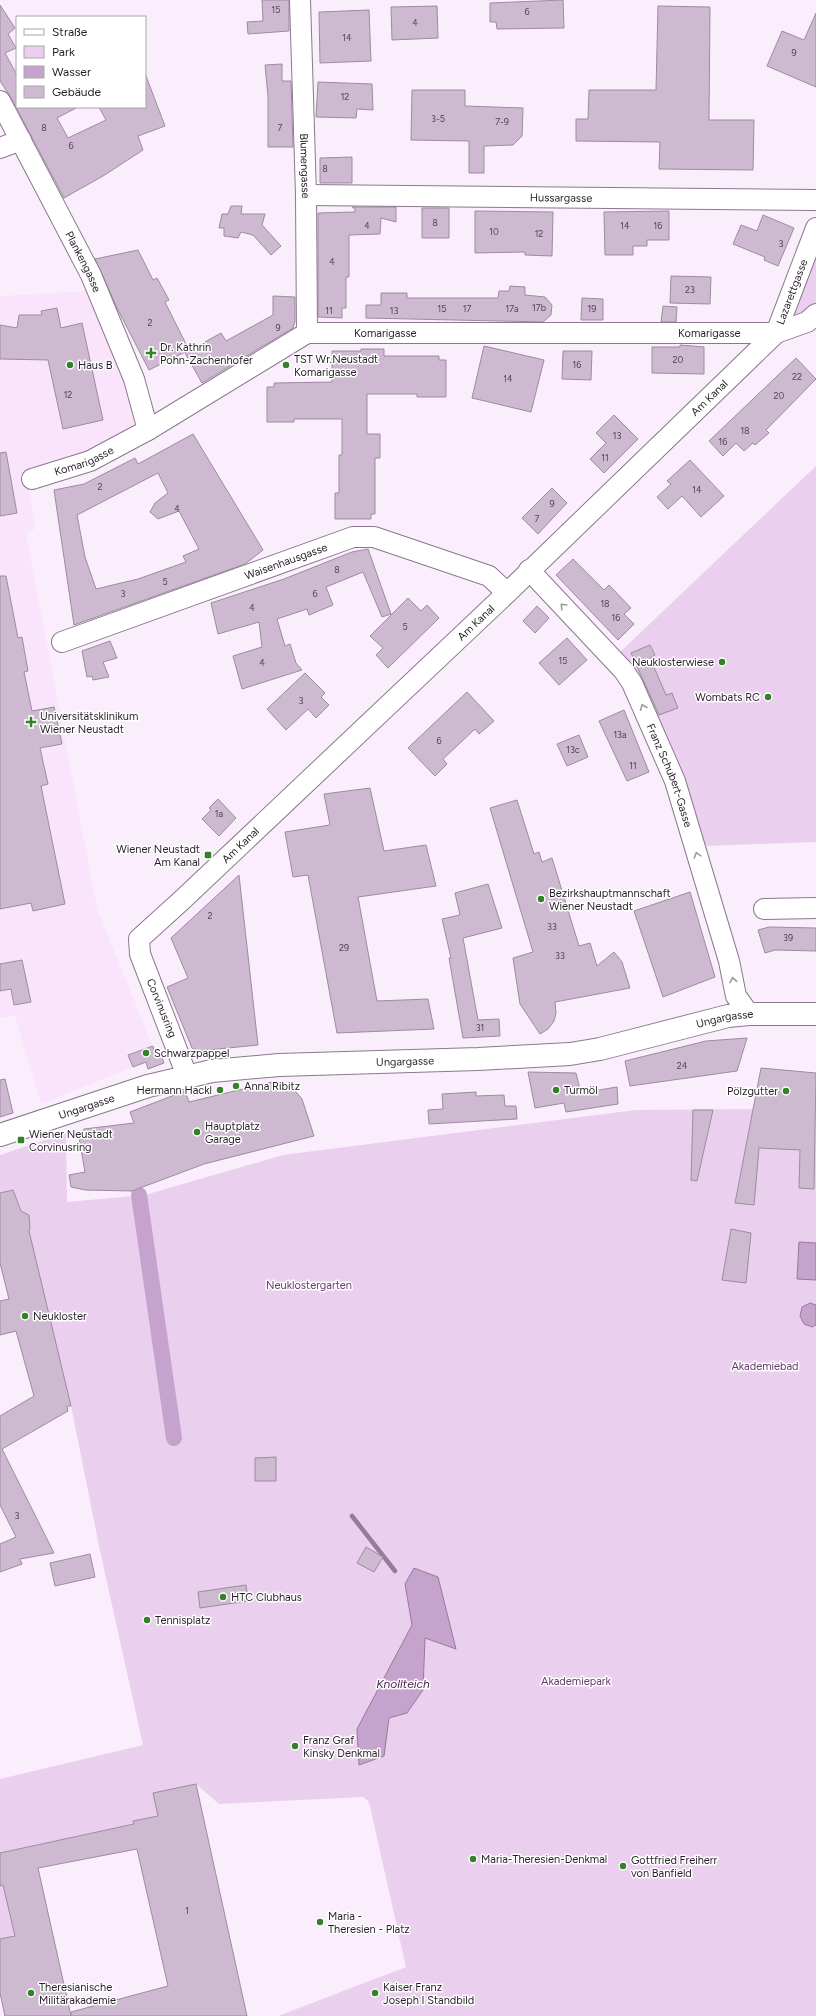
<svg xmlns="http://www.w3.org/2000/svg" width="816" height="2016" viewBox="0 0 816 2016" font-family="Figtree,sans-serif">
  <style>
    .built { fill: #f9e4fc }
    .green { fill: #ebcfef }
    .water { fill: #c6a3cc; stroke: #967b9a }
    .lines { fill: none; stroke-linecap: round; stroke-linejoin: round }
    .stream { stroke: #967b9a; stroke-width: 4.5 }
    .canal { stroke: #c6a3cc; stroke-width: 16 }
    .building { fill: #cdb9d0; stroke: #9d8ba0; fill-rule: evenodd }
    .minor-casing { stroke: #8b788e; stroke-width: 22 }
    .major-casing { stroke: #8b788e; stroke-width: 24 }
    .minor { stroke: #fff; stroke-width: 20 }
    .major { stroke: #fff; stroke-width: 22 }
    .oneway { stroke: #9d9a9e }
    .poi-dot { fill: #34812a; stroke: #fff; stroke-width: 1.5 }
    .labels { text-anchor: middle; stroke-width: 3; stroke-linejoin: round; paint-order: stroke }
    .number-label { font-size: 9px; fill: #504651 }
    .street-label { font-size: 11px; fill: #261f27; stroke: #fff }
    .poi-label { font-size: 11px; fill: #261f27; stroke: #fff; text-anchor: start }
    .park-label { font-size: 11px; fill: #66396e; stroke: #fff }
    .water-label { font-size: 12px; font-style: italic; fill: #43194b; stroke: #fff }
  </style>
  <rect width="100%" height="100%" fill="#faeefc"/>
  <!-- built -->
  <path class="built" d="M89,291L141,423L87,453L26,470L35,529L26,534L97,908L154,1050L159,1049L164,1063L146,1062L41,1104L15,1016L0,1018V296Z"/>
  <!-- green -->
  <path class="green" d="M816,251V309L795,316L792,311Z
    M816,466V842L705,846L684,779L619,653Z
    M752,1109L816,1116V2016H278L406,1967L369,1802L363,1797L219,1804L196,1784L154,1793L158,1816L133,1821L134,1824L0,1853V1779L143,1745L99,1546L71,1406L25,1236L30,1228L29,1215L21,1211L13,1190L0,1193V1155L66,1133L67,1202L145,1195L283,1155L636,1110Z
    M3,1885L15,1936L0,1939V1886Z"/>
  <!-- water -->
  <path class="water" d="M799,1242L816,1243V1280L797,1279Z
    M810,1303L816,1305V1325L812,1327L804,1324L800,1316L802,1307Z
    M414,1568L438,1577L456,1649L425,1638L423,1690L407,1713L389,1718L384,1756L359,1765L357,1729L412,1625L405,1584Z"/>
  <g class="lines">
    <!-- stream -->
    <path class="stream" d="M352,1516L395,1571"/>
    <!-- canal -->
    <path class="canal" d="M139,1195L174,1438"/>
  </g>
  <!-- building -->
  <path class="building" d="M262,0H289V31L248,34L247,22L263,21Z
    M563,0L564,28L497,29L496,22H490V3Z
    M0,5L15,28L8,34L16,48L5,53L17,75V107H78L57,118L68,138L106,120L99,107H145V77L146,76L165,126L138,136L143,150L103,176L64,198L10,96L0,81Z
    M437,6L438,38L392,40L391,7Z
    M658,6L710,7L709,120H754L753,170L659,169L660,142L576,141V119H588L589,90H656Z
    M369,10L371,61L320,63L319,12Z
    M816,13V87L767,66L782,31L804,40Z
    M282,64V81H291L293,147H268V96L265,65Z
    M318,82L372,84L373,110L357,109L356,118L316,117Z
    M412,90H465V106L523,108L522,136L513,145L484,146V173H469V141L411,140Z
    M352,157V183H320V158Z
    M231,206H242L241,214H265L262,225L281,246L271,255L253,235L241,232L238,238L224,236V228H219L222,214H228Z
    M352,207H396V222L381,218L380,234L349,235V277H346V308H342V318L318,317V213L355,212V209Z
    M422,208H449V238H422Z
    M475,211L553,212L552,256L525,255V252L475,253Z
    M669,211V240H647V246H633V255H605L604,212Z
    M763,215L794,228L778,266L764,260L765,257L733,244L741,225L757,231Z
    M138,250L153,280L157,278L169,300L165,302L189,350L149,370L117,308L95,259Z
    M671,276L711,277L710,304L670,303Z
    M510,286L525,287V295L545,297L552,305L551,315L543,322L366,318V305H381V293H407V298H498L499,291H509Z
    M273,296L295,297V321L293,328L202,383L185,353L221,333L226,341L273,315Z
    M582,298L603,299V320H581Z
    M663,306L677,307L676,322H661Z
    M57,308L61,328L82,323L103,420L63,429L48,360L0,359V325L17,328L19,315H42L41,311Z
    M680,345L704,347V374L652,373V347H680Z
    M484,346L544,360L531,412L472,398Z
    M361,349H384V356H439V360H446V397H417V394H367V434H380V458H375V514H371V519H335V493H339V455H342V419H294V422H267V387H274V383L332,382V351H361Z
    M563,351H592L591,380L562,379Z
    M796,358L816,379L766,430L769,433L755,445L753,443L744,451L736,443L723,456L709,441Z
    M614,415L638,439L604,473L590,459L606,443L596,433Z
    M193,434L263,550L245,564L74,625L54,490L84,484L135,458L138,464ZM158,473L168,493L155,503L150,512L158,519L179,511L199,549L183,556L186,562L138,579L96,589L85,557L77,515Z
    M6,452L17,513L0,516V453Z
    M690,460L724,496L701,517L682,496L668,509L657,497L671,484L667,481Z
    M552,488L567,503L538,534L522,518Z
    M368,549L391,614L382,617L363,572L326,587L333,605L309,615L307,609L277,619L285,646L290,644L296,663L302,670L242,689L233,656L262,647L259,622L218,634L211,603L284,579L352,552Z
    M573,559L604,590L609,585L631,608L624,614L634,624L618,640L556,575Z
    M0,576H6L18,638L22,637L28,671L24,672L32,711L54,707L62,744L40,748L48,784L41,786L65,904L33,911L31,903L0,909Z
    M408,598L421,611L427,605L439,618L388,668L376,655L383,648L370,636Z
    M537,606L549,618L535,633L523,621Z
    M567,638L587,660L559,685L539,663Z
    M110,641L117,658L103,662L109,677L93,680L92,676L87,677L82,651Z
    M650,645L655,655L650,658L666,695L672,693L678,708L659,715L631,653Z
    M305,673L325,693L321,697L329,705L316,718L308,709L286,730L267,709Z
    M467,692L494,721L479,734L475,729L443,759L447,764L435,776L408,748Z
    M624,710L649,772L627,781L599,721Z
    M579,735L588,757L567,766L557,744Z
    M370,788L384,851L426,845L436,886L358,897L377,1001L428,999L434,1029L337,1033L308,875L293,877L285,832L330,825L324,794Z
    M218,799L236,818L219,836L202,819L211,810L209,808Z
    M517,800L534,854L539,852L542,862L552,858L579,946L590,943L597,966L614,952L622,962L630,988L555,1002L556,1013L554,1021L548,1029L540,1034L520,1004L513,958L533,952L490,808Z
    M239,875L258,1045L198,1051L192,1048L167,987L188,978L171,938Z
    M488,884L502,928L463,938L478,1020L499,1019L500,1036L463,1038L449,958H451L442,919L460,915L455,893Z
    M690,892L715,977L663,997L634,911Z
    M769,927L816,928V951L775,950L765,953L758,930Z
    M22,960L31,1002L14,1005L11,989L0,991V964Z
    M747,1038L737,1071L630,1086L625,1061L706,1041Z
    M153,1046L154,1051L159,1049L164,1063L148,1069L146,1062L133,1067L128,1055Z
    M761,1068L816,1073L814,1189L799,1188L800,1150L759,1148L754,1205L735,1203Z
    M528,1072L576,1073L581,1093L617,1087L618,1104L566,1112L564,1103L535,1108Z
    M5,1079L13,1113L0,1117V1080Z
    M272,1082L290,1085L302,1099L314,1136L204,1164L132,1191L85,1190L71,1187L69,1175L85,1172L79,1138L84,1129L134,1123L130,1112L185,1091L189,1102Z
    M476,1092V1096L504,1095L505,1106H516L517,1119L429,1124L428,1110L443,1109L442,1094Z
    M693,1110H713L697,1181L691,1180Z
    M13,1190L21,1211L29,1215L30,1228L29,1231L71,1406H67L68,1411L2,1449L54,1553L20,1559L22,1564L0,1572V1544L16,1537L0,1505V1416L34,1396L16,1331L0,1335V1301L9,1299L0,1263V1193Z
    M731,1229L751,1233L746,1283L722,1280Z
    M276,1457V1481H255V1458Z
    M366,1547L383,1557L374,1572L357,1563Z
    M90,1554L95,1577L55,1586L50,1563Z
    M246,1585L248,1601L200,1608L198,1592Z
    M196,1784L247,2016H71V2012L168,1986L137,1849L38,1868L71,2016H5L0,1993V1939L15,1936L3,1885L0,1886V1853L134,1824L133,1821L158,1816L153,1793Z"/>
  <g class="lines">
    <!-- minor casing -->
    <g class="minor-casing">
      <g id="minor">
        <path id="s1" d="M300,0L306,195L307,333"/>
        <path id="s2" d="M0,101L91,275L134,379L148,430"/>
        <path d="M0,148L21,140"/>
        <path id="s3" d="M306,195L816,200"/>
        <path id="s4" d="M776,333L816,228"/>
        <path id="s5" d="M32,479L90,461L148,430L307,333H776"/>
        <path id="s6" d="M529,570L624,671L632,683L675,781L729,961L736,996L749,1014"/>
        <path id="s7" d="M62,642L353,537H374L489,576L507,593"/>
        <path d="M764,909L816,908"/>
        <path id="s8" d="M187,1076L140,954L139,939L181,901L507,593L776,333L807,322L816,314"/>
      </g>
    </g>
    <!-- major casing -->
    <g class="major-casing">
      <g id="major">
        <path id="s9" d="M0,1135L148,1086L212,1071L279,1065L478,1059L570,1054L600,1049L728,1016L749,1014H816"/>
      </g>
    </g>
    <!-- minor -->
    <use href="#minor" class="minor"/>
    <!-- major -->
    <use href="#major" class="major"/>
  </g>
  <!-- one-way arrows -->
  <defs><path id="oneway-chevron" d="M-2-3.5L2.5 0L-2 3.5" fill="none" stroke-width="1.6" stroke-linecap="round" stroke-linejoin="round"/></defs>
  <g class="oneway">
    <use href="#oneway-chevron" transform="translate(563 606) rotate(-134)"/>
    <use href="#oneway-chevron" transform="translate(643 707) rotate(-113)"/>
    <use href="#oneway-chevron" transform="translate(697 855) rotate(-107)"/>
    <use href="#oneway-chevron" transform="translate(733 980) rotate(-101)"/>
  </g>
  <!-- markers -->
  <g class="poi-dot">
    <path d="M149 347h4v4h4v4h-4v4h-4v-4h-4v-4h4z"/>
    <circle cx="70" cy="365" r="4"/>
    <circle cx="286" cy="365" r="4"/>
    <circle cx="722" cy="662" r="4"/>
    <circle cx="768" cy="697" r="4"/>
    <path d="M29 716h4v4h4v4h-4v4h-4v-4h-4v-4h4z"/>
    <rect x="204" y="851" width="8" height="8" rx="2"/>
    <circle cx="541" cy="899" r="4"/>
    <circle cx="146" cy="1053" r="4"/>
    <circle cx="236" cy="1086" r="4"/>
    <circle cx="220" cy="1090" r="4"/>
    <circle cx="556" cy="1090" r="4"/>
    <circle cx="786" cy="1091" r="4"/>
    <circle cx="197" cy="1132" r="4"/>
    <rect x="17" y="1136" width="8" height="8" rx="2"/>
    <circle cx="25" cy="1316" r="4"/>
    <circle cx="223" cy="1597" r="4"/>
    <circle cx="147" cy="1620" r="4"/>
    <circle cx="295" cy="1746" r="4"/>
    <circle cx="473" cy="1859" r="4"/>
    <circle cx="623" cy="1866" r="4"/>
    <circle cx="320" cy="1922" r="4"/>
    <circle cx="31" cy="1993" r="4"/>
    <circle cx="375" cy="1993" r="4"/>
  </g>
  <g class="labels">
    <!-- number labels -->
    <g class="number-label">
      <text x="276" y="13">15</text>
      <text x="527" y="15">6</text>
      <text x="415" y="26">4</text>
      <text x="347" y="41">14</text>
      <text x="794" y="56">9</text>
      <text x="345" y="100">12</text>
      <text x="438" y="122">3-5</text>
      <text x="502" y="125">7-9</text>
      <text x="44" y="131">8</text>
      <text x="280" y="131">7</text>
      <text x="71" y="149">6</text>
      <text x="325" y="172">8</text>
      <text x="435" y="226">8</text>
      <text x="367" y="229">4</text>
      <text x="625" y="229">14</text>
      <text x="658" y="229">16</text>
      <text x="494" y="235">10</text>
      <text x="539" y="237">12</text>
      <text x="781" y="247">3</text>
      <text x="332" y="265">4</text>
      <text x="690" y="293">23</text>
      <text x="539" y="311">17b</text>
      <text x="442" y="312">15</text>
      <text x="467" y="312">17</text>
      <text x="512" y="312">17a</text>
      <text x="592" y="312">19</text>
      <text x="329" y="314">11</text>
      <text x="394" y="314">13</text>
      <text x="150" y="326">2</text>
      <text x="278" y="331">9</text>
      <text x="678" y="363">20</text>
      <text x="577" y="368">16</text>
      <text x="797" y="380">22</text>
      <text x="508" y="382">14</text>
      <text x="68" y="398">12</text>
      <text x="779" y="399">20</text>
      <text x="745" y="434">18</text>
      <text x="617" y="439">13</text>
      <text x="723" y="445">16</text>
      <text x="605" y="461">11</text>
      <text x="100" y="490">2</text>
      <text x="697" y="493">14</text>
      <text x="552" y="507">9</text>
      <text x="177" y="512">4</text>
      <text x="537" y="522">7</text>
      <text x="337" y="573">8</text>
      <text x="165" y="585">5</text>
      <text x="123" y="597">3</text>
      <text x="315" y="597">6</text>
      <text x="605" y="607">18</text>
      <text x="252" y="611">4</text>
      <text x="616" y="621">16</text>
      <text x="405" y="630">5</text>
      <text x="563" y="664">15</text>
      <text x="262" y="666">4</text>
      <text x="301" y="704">3</text>
      <text x="620" y="738">13a</text>
      <text x="439" y="744">6</text>
      <text x="573" y="753">13c</text>
      <text x="633" y="769">11</text>
      <text x="219" y="817">1a</text>
      <text x="210" y="919">2</text>
      <text x="552" y="930">33</text>
      <text x="788" y="941">39</text>
      <text x="344" y="951">29</text>
      <text x="560" y="959">33</text>
      <text x="480" y="1031">31</text>
      <text x="682" y="1069">24</text>
      <text x="17" y="1519">3</text>
      <text x="187" y="1914">1</text>
    </g>
    <!-- street labels -->
    <g class="street-label">
      <text dy="4" stroke="none"><textPath href="#s1" startOffset="166">Blumengasse</textPath></text>
      <text dy="4" stroke="none"><textPath href="#s3" startOffset="255">Hussargasse</textPath></text>
      <text dy="4" stroke="none"><textPath href="#s2" startOffset="181">Plankengasse</textPath></text>
      <text dy="4" stroke="none"><textPath href="#s4" startOffset="44">Lazarettgasse</textPath></text>
      <text dy="4" stroke="none"><textPath href="#s5" startOffset="391">Komarigasse</textPath></text>
      <text dy="4" stroke="none"><textPath href="#s5" startOffset="715">Komarigasse</textPath></text>
      <text dy="4" stroke="none"><textPath href="#s8" startOffset="932">Am Kanal</textPath></text>
      <text dy="4" stroke="none"><textPath href="#s5" startOffset="55">Komarigasse</textPath></text>
      <text dy="4" stroke="none"><textPath href="#s7" startOffset="238">Waisenhausgasse</textPath></text>
      <text dy="4" stroke="none"><textPath href="#s8" startOffset="608">Am Kanal</textPath></text>
      <text dy="4" stroke="none"><textPath href="#s6" startOffset="253">Franz Schubert-Gasse</textPath></text>
      <text dy="4" stroke="none"><textPath href="#s8" startOffset="284">Am Kanal</textPath></text>
      <text transform="translate(162 1008) rotate(68)" y="4">Corvinusring</text>
      <text dy="4" stroke="none"><textPath href="#s9" startOffset="739">Ungargasse</textPath></text>
      <text dy="4" stroke="none"><textPath href="#s9" startOffset="415">Ungargasse</textPath></text>
      <text dy="4" stroke="none"><textPath href="#s9" startOffset="91">Ungargasse</textPath></text>
    </g>
    <!-- poi labels -->
    <g class="poi-label">
      <text x="160" y="351">Dr. Kathrin<tspan x="160" dy="13">Pohn-Zachenhofer</tspan></text>
      <text x="294" y="363">TST Wr.Neustadt<tspan x="294" dy="13">Komarigasse</tspan></text>
      <text x="78" y="369">Haus B</text>
      <text x="714" y="666" text-anchor="end">Neuklosterwiese</text>
      <text x="760" y="701" text-anchor="end">Wombats RC</text>
      <text x="40" y="720">Universitätsklinikum<tspan x="40" dy="13">Wiener Neustadt</tspan></text>
      <text x="200" y="853" text-anchor="end">Wiener Neustadt<tspan x="200" dy="13">Am Kanal</tspan></text>
      <text x="549" y="897">Bezirkshauptmannschaft<tspan x="549" dy="13">Wiener Neustadt</tspan></text>
      <text x="154" y="1057">Schwarzpappel</text>
      <text x="244" y="1090">Anna Ribitz</text>
      <text x="212" y="1094" text-anchor="end">Hermann Hackl</text>
      <text x="564" y="1094">Turmöl</text>
      <text x="778" y="1095" text-anchor="end">Pölzgutter</text>
      <text x="205" y="1130">Hauptplatz<tspan x="205" dy="13">Garage</tspan></text>
      <text x="29" y="1138">Wiener Neustadt<tspan x="29" dy="13">Corvinusring</tspan></text>
      <text x="33" y="1320">Neukloster</text>
      <text x="231" y="1601">HTC Clubhaus</text>
      <text x="155" y="1624">Tennisplatz</text>
      <text x="303" y="1744">Franz Graf<tspan x="303" dy="13">Kinsky Denkmal</tspan></text>
      <text x="481" y="1863">Maria-Theresien-Denkmal</text>
      <text x="631" y="1864">Gottfried Freiherr<tspan x="631" dy="13">von Banfield</tspan></text>
      <text x="328" y="1920">Maria -<tspan x="328" dy="13">Theresien - Platz</tspan></text>
      <text x="39" y="1991">Theresianische<tspan x="39" dy="13">Militärakademie</tspan></text>
      <text x="383" y="1991">Kaiser Franz<tspan x="383" dy="13">Joseph I Standbild</tspan></text>
    </g>
    <!-- park labels -->
    <g class="park-label">
      <text x="309" y="1289">Neuklostergarten</text>
      <text x="765" y="1370">Akademiebad</text>
      <text x="576" y="1685">Akademiepark</text>
    </g>
    <!-- water labels -->
    <g class="water-label">
      <text x="403" y="1688">Knollteich</text>
    </g>
  </g>
  <!-- legend -->
  <rect x="16" y="16" width="130" height="92" fill="#ffffff" stroke="#a8a5a9"/>
  <rect x="24" y="29" width="20" height="6" fill="#ffffff" stroke="#a8a5a9"/>
  <text x="52" y="36" font-size="12" fill="#261f27">Straße</text>
  <rect x="24" y="46" width="20" height="12" fill="#ebcfef" stroke="#a8a5a9"/>
  <text x="52" y="56" font-size="12" fill="#261f27">Park</text>
  <rect x="24" y="66" width="20" height="12" fill="#c6a3cc" stroke="#a8a5a9"/>
  <text x="52" y="76" font-size="12" fill="#261f27">Wasser</text>
  <rect x="24" y="86" width="20" height="12" fill="#cdb9d0" stroke="#a8a5a9"/>
  <text x="52" y="96" font-size="12" fill="#261f27">Gebäude</text>
</svg>
